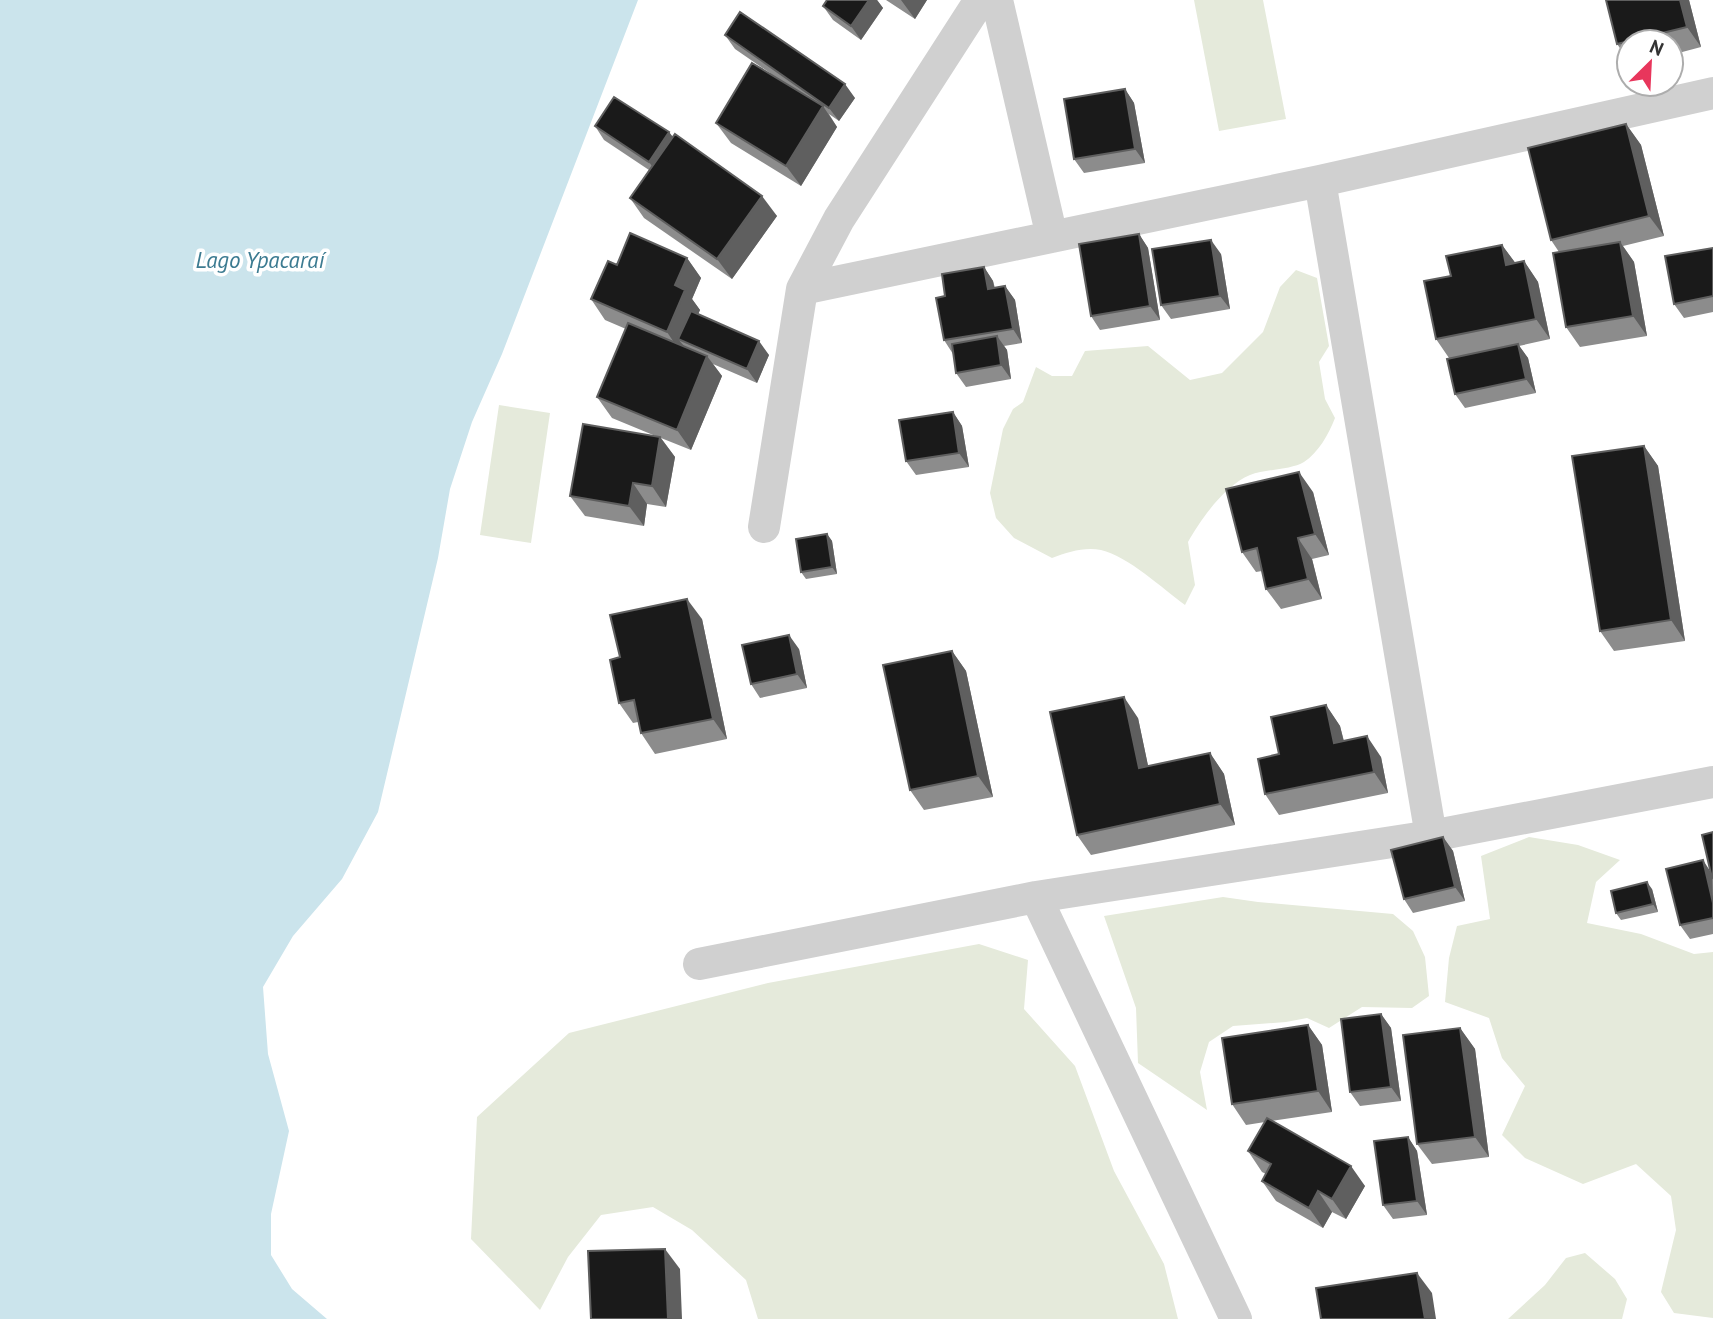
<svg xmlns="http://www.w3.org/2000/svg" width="1713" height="1319" viewBox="0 0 1713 1319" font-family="'PT Sans',sans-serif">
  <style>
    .green { fill: #e5eadb }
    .water { fill: #cbe4ec }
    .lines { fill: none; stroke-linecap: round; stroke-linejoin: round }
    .minor { stroke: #d0d0d0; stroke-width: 32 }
    .wall { fill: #8c8c8c }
    .shaded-wall { fill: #5f5f5f }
    .building { fill: #1a1a1a; stroke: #5f5f5f; stroke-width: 2 }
    .labels { text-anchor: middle; stroke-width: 7; stroke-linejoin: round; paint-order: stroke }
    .water-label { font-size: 23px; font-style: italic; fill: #3c7b91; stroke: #fff }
  </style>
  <rect width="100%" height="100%" fill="#fff"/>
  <!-- green -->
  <path class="green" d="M1194,0H1263L1286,119L1219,131Z
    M1296,270L1317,278L1329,346L1319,362L1325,399L1335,418C1329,434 1318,453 1304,462C1291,470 1265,469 1250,475C1225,485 1201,519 1188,542L1195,585L1185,605C1163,589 1128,556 1101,550C1084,547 1068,552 1052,558L1014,538L996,518L990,493L1003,429L1013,409L1023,402L1036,367L1052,376H1072L1085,351L1148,346L1190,380L1222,373L1263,332L1280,287Z
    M499,405L550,413L531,543L480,535Z
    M1529,837L1578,845L1620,860L1596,882L1587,923L1641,934L1694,954L1713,952V1318L1674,1313L1661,1292L1676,1230L1671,1196L1636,1164L1583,1184L1525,1158L1502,1135L1525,1086L1502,1058L1489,1018L1445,1002L1449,958L1457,926L1490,919L1481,856Z
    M1223,897L1258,902L1393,914L1413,931L1425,957L1429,996L1412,1008L1362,1007L1329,1028L1307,1018L1286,1022L1233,1026L1209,1042L1200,1072L1207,1110L1138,1063L1136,1008L1104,916Z
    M979,944L1028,960L1024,1009L1075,1066L1114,1171L1164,1264L1178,1319H758L746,1280L692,1230L653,1207L601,1215L568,1257L540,1310L471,1239L477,1117L569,1033L768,983Z
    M1585,1253L1615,1279L1627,1299L1622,1319H1508L1545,1285L1566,1258Z"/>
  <!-- water -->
  <path class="water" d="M0,0H638L502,354L472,422L450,489L438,558L378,812L342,879L293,936L263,987L268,1054L289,1131L271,1214V1255L292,1289L327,1319H0Z"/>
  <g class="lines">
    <!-- minor -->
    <path class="minor" d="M997,0L1052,237
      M1320,181L1431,836
      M802,289L1320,181L1713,93
      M764,527L802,289L839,219L980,0
      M1036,897L1236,1319
      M699,964L1036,897L1431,836L1713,782"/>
  </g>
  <!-- wall -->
  <path class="wall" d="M827,0H877L883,8L861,40L833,20L823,6Z
    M886,0H927L915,19Z
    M1689,0L1701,47L1671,55V42H1629V61L1617,44Z
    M725,35L855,98L839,121L829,114L837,127L801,186L731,143L716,123L770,73L735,49Z
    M1125,89L1134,103L1145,163L1084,173L1074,159Z
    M1626,124L1641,145L1664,236L1623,246L1634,262L1647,336L1580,347L1566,327L1559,252L1551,240Z
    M595,126L669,132L673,137L777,216L732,279L644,218L630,198L649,170L604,140Z
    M1139,234L1148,248L1160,320L1100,330L1091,316Z
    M1502,245L1515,263L1524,261L1538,282L1550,339L1519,346L1528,358L1536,393L1465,408L1455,394L1449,358L1436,339L1451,276Z
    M1713,248V312L1684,318L1674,304Z
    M1221,254L1230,309L1171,319L1161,305Z
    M687,258L701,278L692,299L700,310L698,314L769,355L757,383L713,364L722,376L691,450L661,438L675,457L666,507L647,504L644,526L585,516L570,496L658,437L612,418L597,397L626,329L605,320L591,299L617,265Z
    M984,267L993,281L995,288L1005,286L1015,300L1022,343L1004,346L1007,350L1011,379L966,387L956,373L953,354L944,340L945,296Z
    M953,412L962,426L969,467L916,475L906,461Z
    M1644,446L1658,466L1685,641L1614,651L1600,631Z
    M1313,492L1329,555L1312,559L1322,599L1281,609L1266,589L1262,571L1256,572L1242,552Z
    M827,534L832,541L837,574L806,579L801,572Z
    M702,619L727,739L655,754L641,733L638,722L633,723L619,703L620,657Z
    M799,649L807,688L760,698L751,684Z
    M952,651L966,671L993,797L924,810L910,790Z
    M1326,705L1340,726L1344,741L1381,757L1388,793L1279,815L1265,794L1279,754Z
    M1138,718L1148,766L1210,753L1224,774L1235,825L1091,855L1077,835Z
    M1713,832V934L1690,939L1680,925L1711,871Z
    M1443,837L1453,851L1465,901L1413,913L1404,899Z
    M1652,889L1658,912L1621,920L1616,913Z
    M1381,1014L1391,1028L1401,1101L1360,1106L1350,1092Z
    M1308,1025L1322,1045L1332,1112L1271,1121L1365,1186L1346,1219L1332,1212L1323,1228L1276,1201L1262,1181L1266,1174L1262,1172L1248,1151L1265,1122L1246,1125L1232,1104Z
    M1460,1028L1475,1049L1489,1157L1432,1164L1417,1144Z
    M1408,1137L1417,1151L1427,1215L1393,1219L1383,1205Z"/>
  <!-- shaded-wall -->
  <path class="shaded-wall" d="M869,0H877L883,8L861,40L851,26Z
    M901,0H927L915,19Z
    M1680,0H1689L1701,47L1687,27Z
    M845,84L855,98L839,121L829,108Z
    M1125,89L1134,103L1145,163L1135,149Z
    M823,106L837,127L801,186L786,166Z
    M1626,124L1641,145L1664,236L1649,216Z
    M669,132L679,146L659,176L649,162Z
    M762,196L777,216L732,279L717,259Z
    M1139,234L1148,248L1160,320L1150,306Z
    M1211,240L1221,254L1230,309L1220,296Z
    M1620,242L1634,262L1647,336L1633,316Z
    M1502,245L1517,265H1506Z
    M687,258L701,278L692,299L700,310L686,342L678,339L684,346L681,353L667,332L675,285Z
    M1524,261L1538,282L1550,339L1536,319Z
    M984,267L993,281L997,303L988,289Z
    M1005,286L1015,300L1022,343L1013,329Z
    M997,336L1007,350L1011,379L1001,365Z
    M759,341L769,355L757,383L747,369Z
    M1518,344L1528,358L1536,393L1526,379Z
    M707,356L722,376L691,450L677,430Z
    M953,412L962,426L969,467L959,453Z
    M660,437L675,457L666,507L652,486Z
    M1644,446L1658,466L1685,641L1671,620Z
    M1299,472L1313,492L1329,555L1315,534Z
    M633,483L647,504L644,526L629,506Z
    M827,534L832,541L837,574L832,567Z
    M1298,538L1312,559L1322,599L1308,579Z
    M687,599L702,619L727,739L713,719Z
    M789,635L799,649L807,688L797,674Z
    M952,651L966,671L993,797L978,776Z
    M1124,697L1138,718L1153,789L1139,768Z
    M1326,705L1340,726L1349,763L1334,743Z
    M1367,736L1381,757L1388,793L1374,772Z
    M1210,753L1224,774L1235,825L1220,804Z
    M1443,837L1453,851L1465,901L1455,887Z
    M1703,860L1712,874L1713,903Z
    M1647,882L1652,889L1658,912L1653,904Z
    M1381,1014L1391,1028L1401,1101L1391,1087Z
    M1308,1025L1322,1045L1332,1112L1318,1091Z
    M1460,1028L1475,1049L1489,1157L1475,1137Z
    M1408,1137L1417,1151L1427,1215L1417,1201Z
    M1351,1166L1365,1186L1346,1219L1332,1199Z
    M1318,1191L1332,1212L1323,1228L1309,1208Z
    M665,1249L680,1269L682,1319H668Z
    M1417,1273L1432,1293L1436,1319H1425Z"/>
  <!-- building -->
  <path class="building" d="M827,0H869L851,26L823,6Z
    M1606,0H1680L1687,27L1617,44Z
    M740,12L845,84L829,108L725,35Z
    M752,63L823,106L786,166L716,123Z
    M1125,89L1135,149L1074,159L1064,99Z
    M614,97L669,132L649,162L595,126Z
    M1626,124L1649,216L1551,240L1528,148Z
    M675,134L762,196L717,259L630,198Z
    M630,233L687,258L675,285L685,290L667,332L591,299L608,261L617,265Z
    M1139,234L1150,306L1091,316L1079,244Z
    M1211,240L1220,296L1161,305L1152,249Z
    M1620,242L1633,316L1566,327L1553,253Z
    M1502,245L1506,265L1524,261L1536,319L1436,339L1424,281L1451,276L1446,256Z
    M1713,248V296L1674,304L1665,256Z
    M984,267L988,289L1005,286L1013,329L944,340L936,298L945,296L942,274Z
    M691,311L759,341L747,369L678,339Z
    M628,323L707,356L677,430L597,397Z
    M997,336L1001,365L956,373L952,344Z
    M1518,344L1526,379L1455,394L1447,359Z
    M953,412L959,453L906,461L899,420Z
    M583,424L660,437L652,486L633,483L629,506L570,496Z
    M1644,446L1671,620L1600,631L1572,456Z
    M1299,472L1315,534L1298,538L1308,579L1266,589L1257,548L1242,552L1226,489Z
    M827,534L832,567L801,572L796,539Z
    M687,599L713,719L641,733L634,700L619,703L610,660L620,657L610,615Z
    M789,635L797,674L751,684L742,645Z
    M952,651L978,776L910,790L883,665Z
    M1124,697L1139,768L1210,753L1220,804L1077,835L1050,712Z
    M1326,705L1334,743L1367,736L1374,772L1265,794L1258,759L1279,754L1271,717Z
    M1713,832V877L1712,878L1702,835Z
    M1443,837L1455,887L1404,899L1391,850Z
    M1703,860L1713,903V918L1680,925L1666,869Z
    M1647,882L1653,904L1616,913L1611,891Z
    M1381,1014L1391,1087L1350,1092L1341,1019Z
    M1308,1025L1318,1091L1232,1104L1222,1038Z
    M1460,1028L1475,1137L1417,1144L1403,1035Z
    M1267,1118L1351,1166L1332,1199L1318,1191L1309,1208L1262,1181L1271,1164L1248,1151Z
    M1408,1137L1417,1201L1383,1205L1374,1141Z
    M665,1249L668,1319H591L588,1251Z
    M1417,1273L1425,1319H1321L1316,1288Z"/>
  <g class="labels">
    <!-- water labels -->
    <g class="water-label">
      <text x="260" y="268">Lago Ypacaraí</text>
    </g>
  </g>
  <!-- north arrow -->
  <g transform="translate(1650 63) rotate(24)"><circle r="33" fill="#ffffff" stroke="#adadad" stroke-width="2"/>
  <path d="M0-5L12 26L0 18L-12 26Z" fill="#e8365c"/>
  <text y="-10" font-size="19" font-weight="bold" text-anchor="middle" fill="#333333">N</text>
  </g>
</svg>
